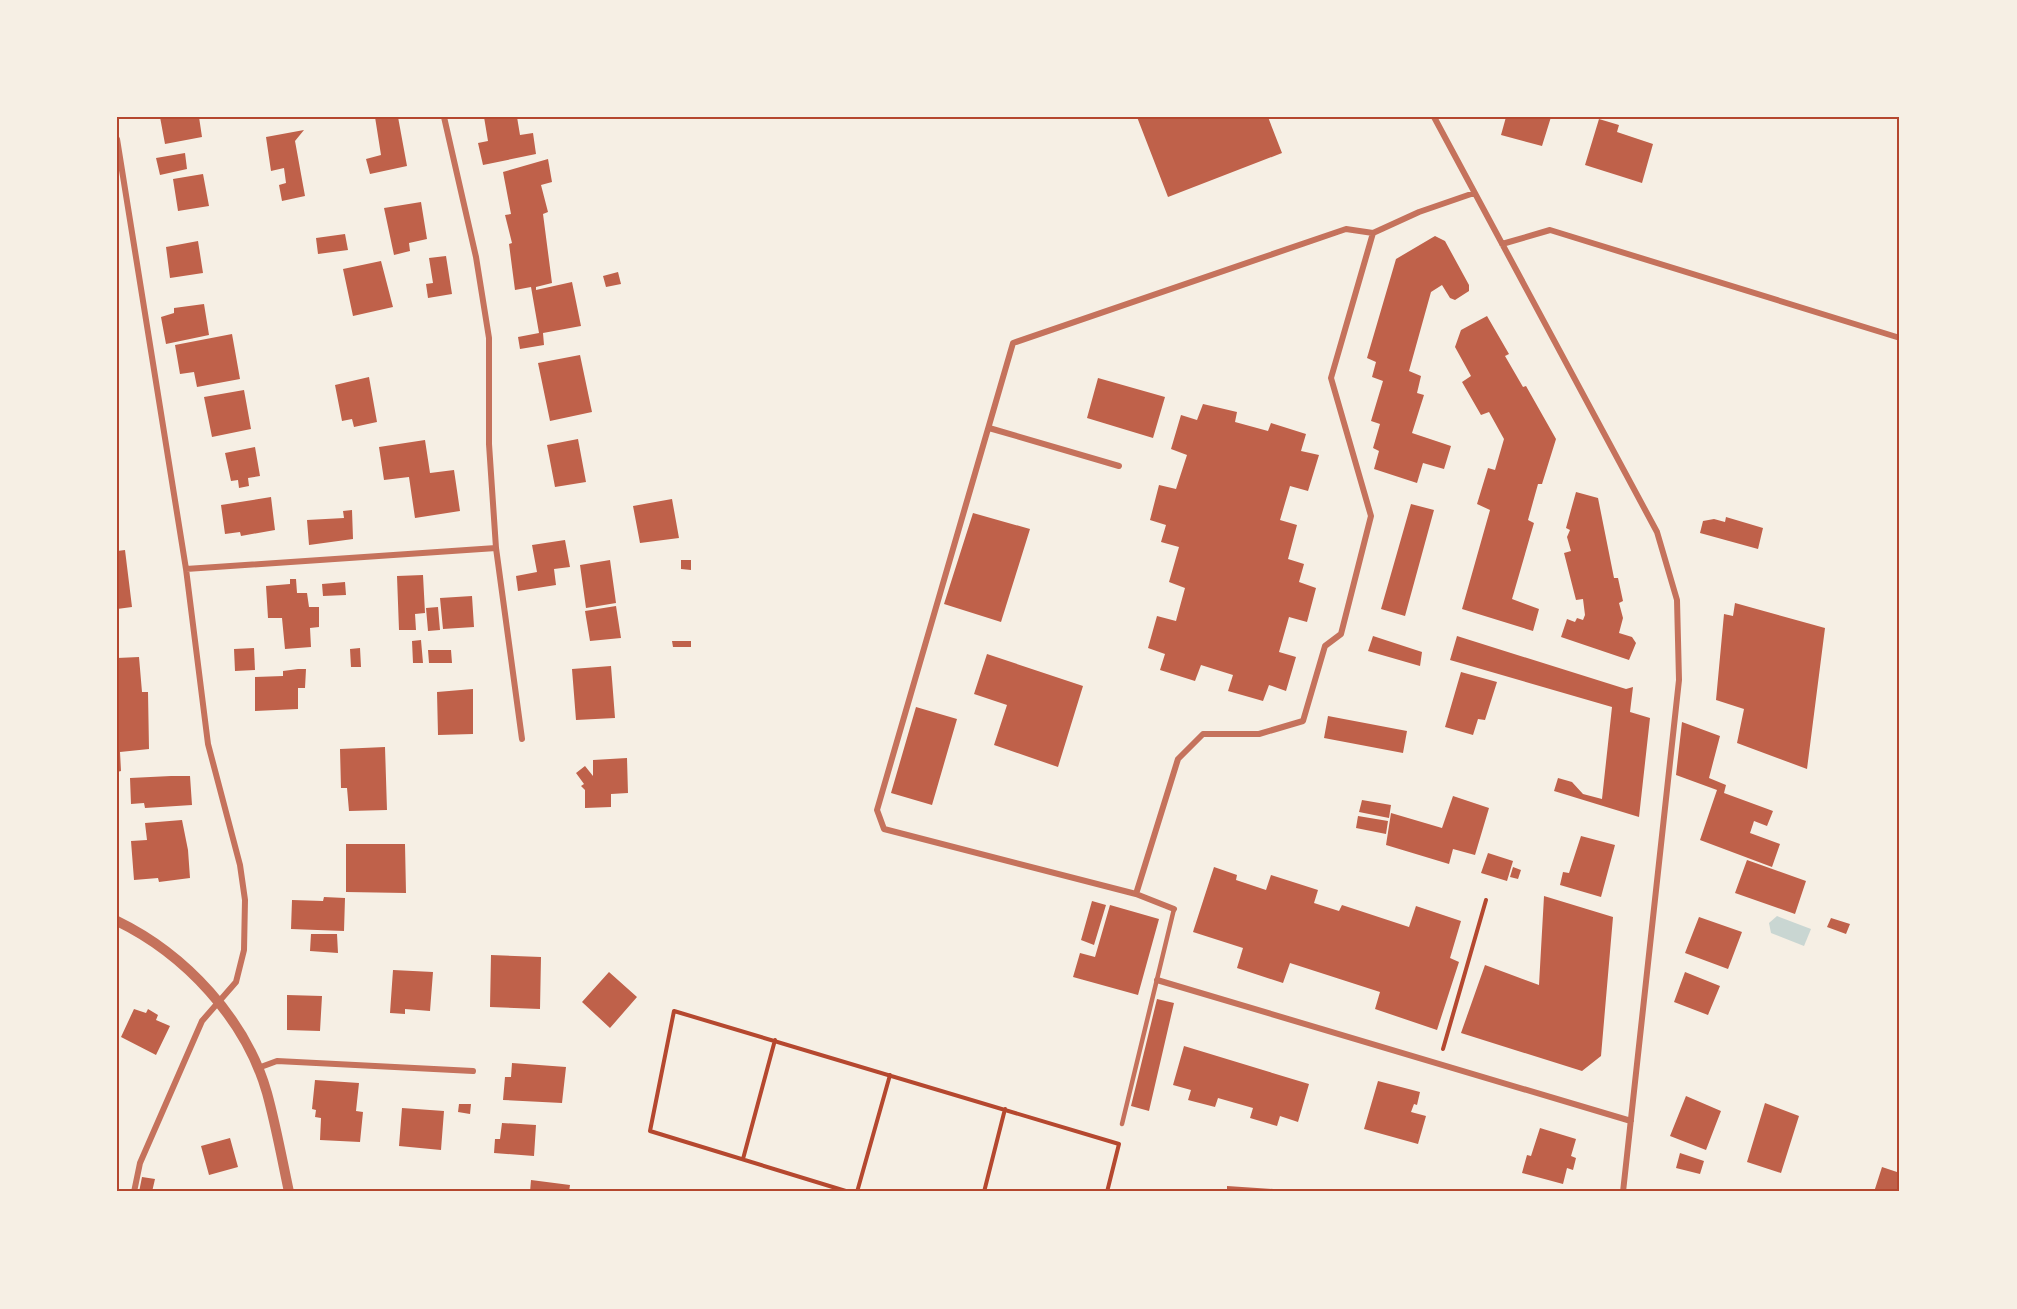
<svg xmlns="http://www.w3.org/2000/svg" width="2017" height="1309" viewBox="0 0 2017 1309" font-family="Raleway,sans-serif">
  <style>
    .water { fill: #c9d6d2 }
    .building { fill: #bf614a }
    .lines { fill: none; stroke-linecap: round; stroke-linejoin: round }
    .path { stroke: #b5482f; stroke-width: 4 }
    .service { stroke: #c5725c; stroke-width: 4.5 }
    .minor { stroke: #c5725c; stroke-width: 6 }
    .tertiary { stroke: #c5725c; stroke-width: 10 }
    .neatline { fill: none; stroke: #b5482f; stroke-width: 2 }
  </style>
  <rect width="100%" height="100%" fill="#f6efe4"/>
  <!-- water -->
  <path class="water" d="M1777,916L1811,929L1804,946L1771,933L1769,923Z"/>
  <!-- building -->
  <path class="building" d="M160,117H199L202,137L165,144Z
    M375,117H398L407,166L370,174L366,159L381,155Z
    M484,117H517L520,135L533,133L536,154L483,165L478,143L488,141Z
    M1137,117H1268L1282,153L1168,197Z
    M1506,117H1551L1542,146L1501,135Z
    M1599,119L1619,125L1617,132L1653,144L1642,183L1585,165Z
    M304,130L295,141L305,196L282,201L279,185L286,183L284,168L271,171L266,137Z
    M185,153L187,169L160,175L156,158Z
    M548,159L552,182L541,185L548,212L543,214L552,283L536,287V290L572,282L581,326L543,333L544,345L520,349L518,337L539,333L531,287L515,290L509,244L512,243L505,215L511,214L503,172Z
    M203,174L209,206L178,211L173,179Z
    M421,202L427,239L409,243L410,251L394,255L384,208Z
    M345,234L348,250L318,254L316,238Z
    M1435,236L1445,241L1469,285V291L1455,300L1450,298L1442,285L1431,292L1409,371L1421,376L1417,393L1424,395L1412,433L1451,446L1444,469L1423,463L1417,483L1374,469L1379,451L1373,448L1380,424L1371,421L1383,381L1372,377L1376,362L1367,358L1396,259Z
    M198,241L203,273L170,278L166,247Z
    M446,256L452,294L428,298L426,284L433,283L429,258Z
    M381,261L393,307L353,316L343,269Z
    M618,272L621,284L606,287L603,276Z
    M204,304L209,335L166,344L161,317L174,313V308Z
    M1487,316L1509,354L1505,356L1523,387L1526,386L1556,439L1542,484H1538L1528,520L1534,523L1512,599L1539,609L1533,631L1462,609L1490,510L1477,504L1488,468L1495,470L1504,439L1489,412L1481,415L1462,382L1471,376L1455,347L1461,330Z
    M232,334L240,379L197,387L194,372L180,374L175,345Z
    M580,355L592,412L550,421L538,363Z
    M369,377L377,422L354,427L352,419L342,421L335,385Z
    M1098,378L1165,397L1153,438L1087,418Z
    M244,390L251,429L212,437L204,397Z
    M1203,404L1237,412L1235,422L1268,431L1271,423L1306,434L1301,451L1319,455L1308,491L1290,486L1280,520L1297,525L1288,559L1304,564L1299,582L1316,588L1307,622L1289,617L1279,652L1296,657L1286,691L1269,685L1263,701L1228,691L1233,675L1201,665L1195,681L1160,670L1165,654L1148,648L1157,616L1176,621L1185,588L1169,582L1179,547L1161,542L1166,525L1150,520L1159,485L1176,489L1187,455L1171,449L1181,415L1197,420Z
    M578,439L586,482L555,487L547,445Z
    M425,440L430,473L454,470L460,511L415,518L409,477L384,480L379,447Z
    M255,447L260,476L248,478L249,486L239,488L238,480L231,481L225,453Z
    M1576,492L1598,498L1614,578H1618L1623,601L1619,603L1623,618L1619,633L1632,637L1636,643L1629,660L1561,637L1567,619L1575,622L1577,618L1583,620L1585,615L1583,599L1576,600L1564,553L1571,551L1567,537L1570,530L1566,528Z
    M271,497L275,530L241,536L240,532L225,534L221,505Z
    M672,499L679,538L640,543L633,506Z
    M1411,504L1434,510L1405,616L1381,609Z
    M352,510L353,539L309,545L307,520L344,518L343,511Z
    M973,513L1030,529L1001,622L944,604Z
    M1726,517L1763,528L1758,549L1700,533L1703,521L1714,519L1725,522Z
    M565,540L570,567L554,569L556,585L518,591L516,576L537,572L532,545Z
    M125,550L132,607L117,609V551Z
    M610,560L616,603L586,608L580,565Z
    M681,560H691V570L681,569Z
    M423,575L425,613L415,614L416,630H399L397,576Z
    M290,579H296L297,593H307L309,607H319V627L310,628L311,647L285,649L282,618H268L266,586L290,584Z
    M345,582L346,595L323,596L322,584Z
    M472,596L474,627L443,629L440,598Z
    M1735,603L1825,628L1807,769L1737,743L1744,709L1716,700L1724,614L1733,616Z
    M616,606L621,638L590,641L585,611Z
    M438,607L440,630L428,631L426,608Z
    M1373,636L1422,652L1420,666L1368,651Z
    M1457,636L1626,689L1633,687L1630,712L1650,718L1639,817L1554,791L1558,778L1572,782L1583,794L1602,799L1612,707L1450,660Z
    M421,640L423,663H413L412,641Z
    M672,641H691V647H673Z
    M254,648L255,670L235,671L234,649Z
    M360,648L361,667H351L350,649Z
    M428,650H451L452,663H429Z
    M987,654L1083,686L1058,767L994,745L1007,705L974,694Z
    M139,657L142,692H148L149,749L120,752L121,771L117,772V658Z
    M611,666L615,718L576,720L572,669Z
    M298,669H306L305,688H298V709L255,711V677L283,676V671Z
    M1461,672L1497,682L1485,720L1478,719L1473,735L1445,727Z
    M473,689V734L438,735L437,692Z
    M916,707L957,719L932,805L891,793Z
    M1328,716L1407,731L1403,753L1324,738Z
    M1682,722L1720,736L1709,778L1726,785L1724,793L1773,811L1767,826L1754,821L1750,833L1780,844L1772,867L1700,840L1717,790L1676,775Z
    M385,747L387,810L349,811L347,788H341L340,749Z
    M627,758L628,793L611,794V807L585,808V790L581,786L584,784L576,773L585,766L593,776V760Z
    M171,776H190L192,805L145,808L144,803L131,804L130,778Z
    M1453,796L1489,808L1475,855L1453,849L1449,864L1386,845L1391,813L1442,828Z
    M1362,800L1391,805L1389,818L1359,812Z
    M1358,816L1388,821L1386,834L1356,828Z
    M182,820L188,850L190,878L159,882L158,878L134,880L131,841L147,840L145,823Z
    M1581,836L1615,845L1601,897L1560,885L1563,872L1569,873Z
    M346,844H405L406,893L346,892Z
    M1488,853L1513,861L1507,881L1481,873Z
    M1747,860L1806,881L1795,914L1735,893Z
    M1214,867L1237,875L1236,880L1266,890L1271,875L1318,890L1314,903L1339,911L1342,905L1409,927L1416,906L1461,921L1450,958L1459,962L1437,1030L1375,1009L1380,992L1290,963L1283,983L1237,968L1243,948L1193,932Z
    M1513,867L1521,870L1518,879L1510,877Z
    M1544,896L1613,917L1601,1056L1582,1071L1461,1033L1485,965L1539,985Z
    M324,897L345,898L344,931L291,929L292,900L323,901Z
    M1092,901L1106,905L1094,945L1081,940Z
    M1110,905L1159,919L1138,995L1073,977L1080,953L1095,957Z
    M1699,917L1742,932L1728,969L1685,953Z
    M1831,918L1850,924L1846,934L1827,927Z
    M311,934H337L338,953L310,951Z
    M491,955L541,957L540,1009L490,1007Z
    M393,970L433,972L430,1011L405,1009V1014L390,1013Z
    M609,972L637,997L610,1028L582,1002Z
    M1685,972L1720,986L1708,1015L1674,1002Z
    M287,995L322,996L320,1031L287,1030Z
    M1157,999L1174,1003L1149,1111L1131,1106Z
    M134,1009L146,1013L148,1009L158,1015L156,1020L170,1026L156,1055L121,1037Z
    M1184,1046L1309,1084L1298,1122L1280,1116L1277,1126L1250,1118L1253,1108L1218,1098L1215,1107L1188,1100L1191,1090L1173,1085Z
    M512,1063L566,1067L562,1103L503,1100L505,1077H511Z
    M315,1080L359,1083L356,1111L363,1112L360,1142L320,1140L321,1118L315,1117L316,1110L312,1109Z
    M1378,1081L1420,1092L1417,1105L1414,1104L1411,1112L1426,1116L1418,1144L1364,1129Z
    M1686,1096L1721,1111L1706,1150L1670,1136Z
    M1765,1103L1799,1116L1781,1173L1747,1162Z
    M459,1104H471L470,1114L458,1112Z
    M402,1108L444,1111L441,1150L399,1146Z
    M502,1123L536,1125L534,1156L494,1153L495,1139H500Z
    M1540,1128L1576,1139L1571,1156L1576,1158L1573,1170L1567,1168L1563,1184L1522,1173L1527,1155L1531,1156Z
    M230,1138L238,1167L209,1175L201,1146Z
    M1680,1153L1704,1161L1700,1174L1676,1168Z
    M1882,1167L1900,1173V1192H1874Z
    M142,1177L155,1179L152,1192H139Z
    M531,1180L570,1185L569,1192H530Z
    M1227,1186L1287,1190V1192H1227Z"/>
  <g class="lines">
    <!-- path -->
    <path class="path" d="M1443,1049L1486,900
      M743,1159L775,1040
      M849,1192L650,1131L674,1011L1119,1144L1107,1192
      M857,1192L890,1075
      M984,1192L1005,1109"/>
    <!-- service -->
    <path class="service" d="M1122,1124L1174,909"/>
    <!-- minor -->
    <path class="minor" d="M444,117L476,257L489,338V444L496,548L522,739
      M1434,117L1657,532L1677,600L1679,680L1623,1192
      M117,139L186,569L208,744L240,865L245,900L244,950L236,982L202,1021L140,1163L134,1192
      M1502,244L1550,230L1900,338
      M989,428L1119,466
      M186,569L496,548
      M1136,894L884,829L877,810L1013,343L1346,229L1373,233L1419,212L1474,193
      M1174,909L1136,894L1178,759L1203,734H1259L1303,721L1325,646L1341,634L1371,516L1331,378L1373,233
      M1157,980L1631,1121
      M258,1068L277,1061L473,1071"/>
    <!-- tertiary -->
    <path class="tertiary" d="M117,921C185,954 246,1019 267,1093C276,1126 282,1159 289,1192"/>
  </g>
  <!-- border -->
  <rect width="2017" height="1309" fill="none" stroke="#f6efe4" stroke-width="237"/>
  <rect x="118" y="118" width="1780" height="1072" class="neatline"/>
</svg>
